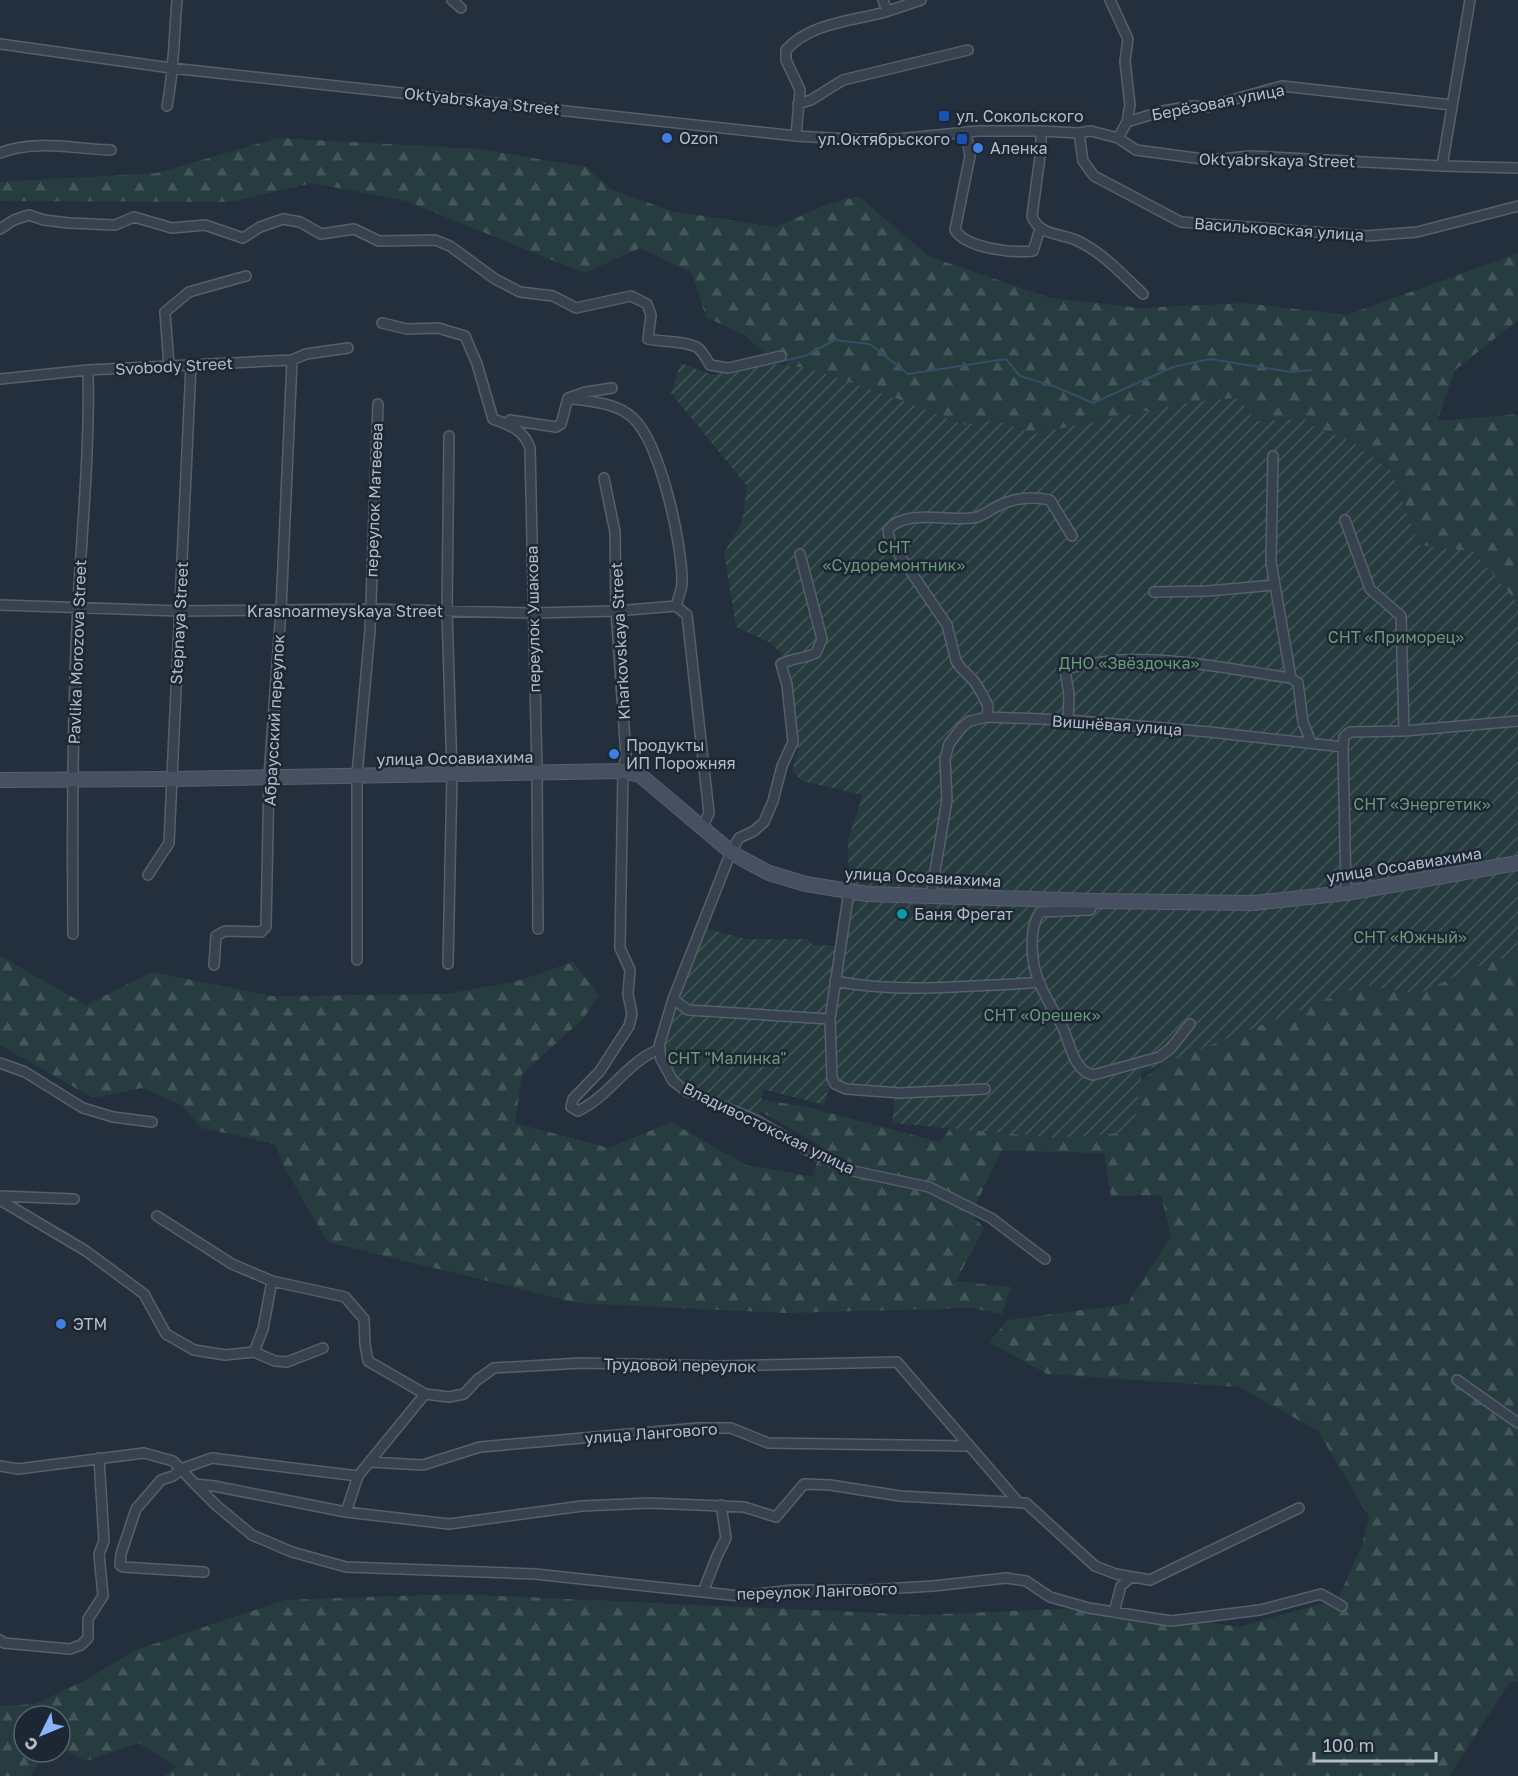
<svg xmlns="http://www.w3.org/2000/svg" width="1518" height="1776" viewBox="0 0 1518 1776" font-family="'Golos Text',sans-serif">
  <style>
    .forest { fill: url(#forest-firs) }
    .garden { fill: url(#garden-furrows) }
    .lines { fill: none; stroke-linecap: round; stroke-linejoin: round }
    .stream { stroke: #394c67; stroke-width: 2 }
    .street-casing { stroke: #565f6c; stroke-width: 12 }
    .secondary-casing { stroke: #565f6c; stroke-width: 16 }
    .street { stroke: #38414e; stroke-width: 9 }
    .secondary { stroke: #465061; stroke-width: 14 }
    .transit-dot { fill: #1a4fb4; stroke: #1d2633; stroke-width: 2 }
    .shop-dot { fill: #3f7fe0; stroke: #1d2633; stroke-width: 2 }
    .culture-dot { fill: #0f9aa8; stroke: #1d2633; stroke-width: 2 }
    .labels { text-anchor: middle; stroke-width: 5; stroke-linejoin: round; paint-order: stroke }
    .street-label { font-size: 16px; fill: #b4bcc9; stroke: #1d2633 }
    .poi-label { font-size: 16px; fill: #b4bcc9; stroke: #1d2633; text-anchor: start }
    .park-label { font-size: 16px; fill: #6b9a76; stroke: #1d2633 }
  </style>
  <defs>
    <pattern id="forest-firs" width="22" height="20" patternUnits="userSpaceOnUse" patternTransform="scale(1.5)"><rect width="22" height="20" fill="#263c3f"/><path d="M5 1l3.5 6h-7zM16 11l3.5 6h-7z" fill="#435659"/></pattern>
    <pattern id="garden-furrows" width="10" height="10" patternUnits="userSpaceOnUse" patternTransform="scale(1.5)"><rect width="10" height="10" fill="#263c3f"/><path d="M-1 1l2-2M0 10L10 0M9 11l2-2" fill="none" stroke="#435659"/></pattern>
  </defs>
  <rect width="100%" height="100%" fill="#242f3e"/>
  <!-- forest -->
  <path class="forest" d="M278,138L479,149L586,167L612,190L671,211L776,227L823,206L858,196L930,257L1051,298L1141,308L1245,303L1347,315L1518,253V320L1455,370L1437,421L1518,414V604L1474,552L1419,545L1391,469L1349,440L1319,430L1304,419L1256,421L1239,398L1197,401L1033,434L995,420L965,425L912,404L812,369L786,366L785,353L766,354L744,335L706,317L692,273L640,248L584,273L406,201L312,183L231,202L0,201V182L157,173Z
    M1518,946V1682H1510L1449,1776H164L177,1767L139,1743L86,1761L60,1748V1716H24V1752H46L30,1776H0V1706L35,1704L88,1679L133,1651L284,1600L457,1594L919,1615L1106,1607L1239,1627L1338,1599L1362,1545L1369,1517L1318,1431L1239,1387L1047,1374L989,1342L1008,1320L1127,1304L1171,1236L1161,1195L1111,1196L1104,1153L1001,1151L971,1214L984,1228L956,1281L1011,1287L1002,1314L972,1308L786,1313L577,1303L328,1242L284,1167L275,1144L202,1128L181,1105L142,1088L93,1098L0,1045V956L86,1005L152,972L271,996L445,994L514,982L573,962L599,995L583,1019L522,1074L515,1123L609,1148L671,1122L746,1165L813,1177L821,1146L732,1095L807,1107L940,1142L956,1121L1073,1100L1142,1080L1196,1038L1299,992Z"/>
  <!-- garden -->
  <path class="garden" d="M681,363L712,375L771,363L812,369L912,404L964,425L995,420L1033,434L1197,401L1239,398L1256,421L1304,419L1319,430L1349,440L1391,470L1419,545L1474,552L1518,604V954L1475,967L1418,994L1364,985L1142,1072L1133,1132L1057,1138L892,1123L896,1093L835,1084L830,1085L824,1105L763,1089L758,1121L686,1091L661,1059L673,999L702,927L745,939H807L813,945L840,946L849,891L848,839L863,795L802,781L792,771L798,750L787,660L771,643L736,627L724,553L742,522L747,486L671,393Z"/>
  <g class="lines">
    <!-- stream -->
    <path class="stream" d="M778,362L805,356L835,340L870,344L908,374L1006,359L1020,376L1056,387L1093,403L1173,367L1210,359L1291,372L1311,370"/>
    <!-- street casing -->
    <g class="street-casing">
      <path id="street" d="M452,0L461,8
        M883,0L887,11
        M1110,0L1128,39L1125,61L1130,105L1127,122L1118,138
        M0,44L171,68L796,136L847,139H897L978,131H1041L1079,133L1091,131L1118,138L1136,150L1210,160L1251,156L1442,166L1518,168
        M798,104L811,100L843,80L968,50
        M167,106C174,72 174,35 177,0
        M1127,122L1163,111L1192,106L1207,107L1282,86L1452,105
        M1041,131V149L1032,216C1039,236 1061,233 1078,241C1103,253 1123,275 1143,294
        M966,132L970,156L955,230C967,249 1013,253 1033,251L1040,229
        M1079,133L1083,161L1094,176L1181,222L1366,236L1417,232L1518,206
        M796,136L800,90L786,60V50C810,23 852,21 885,12C897,8 909,4 921,0
        M0,153C34,139 75,149 111,150
        M1442,166L1470,0
        M0,229L14,220L29,215L44,220L69,223L115,225L134,217L172,228L205,225L243,238L260,227L283,219L300,222L321,234L354,229L379,241L435,240L450,246L495,279L520,292L553,296L576,308L631,296L647,304L651,315L648,339C661,342 689,341 698,348C703,352 707,360 710,365L728,368L781,356
        M382,323L407,329L438,328L465,336L477,364L493,419C510,425 524,430 530,448L537,773L538,929
        M169,366L165,312L189,292L246,276
        M0,379L88,370L292,360L306,354L348,348
        M568,398C590,402 616,402 633,418C661,444 683,547 682,584C681,591 678,599 676,606
        M507,424L510,420L556,427L561,424L568,398L586,392L612,388
        M1273,456L1271,562L1291,678L1298,683L1303,722L1311,742
        M604,478L615,532L616,611L626,756L623,771L620,948L630,970L628,994L632,1014L629,1026L600,1071L573,1099L571,1107L578,1111C610,1096 626,1062 660,1049
        M1345,520L1370,589L1401,616L1404,731
        M800,554L822,639L816,653C804,659 791,658 781,664L787,685L793,742L782,766L773,801L764,822L754,831L739,838L731,852L673,999L659,1046L661,1059L673,1081L686,1091L758,1121L809,1151L853,1171L929,1187L991,1218L1045,1259
        M1154,592L1207,591L1274,585
        M0,605L180,611L370,609L533,613L616,611L676,606L687,615L709,813L702,828
        M987,717L988,706L982,694L974,681L961,668L956,661L947,625L890,541L888,530C904,509 948,521 972,518C983,517 987,511 996,507C1013,498 1032,496 1050,500L1072,536
        M1068,720L1069,695L1065,669C1083,665 1101,661 1120,660C1176,657 1235,670 1291,678
        M148,875L169,843L191,365
        M849,891L830,1019L832,1078L835,1084L846,1089L900,1093L985,1089
        M1346,893L1343,747L1344,737L1350,732L1404,731L1518,721
        M931,895L947,800L945,759L949,744L962,727L970,721L987,717L1068,720L1210,732L1343,747
        M1094,901L1090,910L1040,912C1028,929 1031,965 1040,984C1046,999 1055,1012 1062,1026C1070,1042 1073,1071 1093,1075L1159,1057L1170,1049L1190,1024
        M73,934C72,825 72,715 78,606C82,527 90,449 88,370
        M357,960V775L370,630L378,404
        M448,964L452,774L447,612L449,436
        M214,965L216,936L225,931L261,932L266,927L269,776L281,610L292,360
        M835,981C875,989 915,989 955,987C983,985 1011,985 1039,982
        M673,999L688,1010L830,1019
        M0,1063L25,1072L83,1108L113,1117L152,1122
        M0,1196L74,1199
        M0,1200L86,1251L144,1294L166,1334L194,1350L225,1355L254,1352L275,1361L287,1362L323,1348
        M157,1216L232,1264L272,1281L345,1297L364,1319L365,1344L368,1361L425,1394L449,1397L464,1394L477,1380L494,1368L581,1363L719,1366L897,1362L1018,1502
        M254,1352L263,1329L272,1281
        M1457,1380L1518,1423
        M370,1462L423,1465L480,1447L698,1428H731L768,1443L969,1446
        M0,1466L18,1469L144,1453L173,1461L195,1484L214,1486L346,1512L449,1524L582,1506L650,1503L744,1507L776,1517L804,1484L830,1485L900,1496L1026,1503L1095,1566L1116,1574L1150,1580L1299,1508
        M195,1484L217,1506L252,1535L292,1552L346,1567L535,1574L740,1596L792,1590H867L933,1586L1006,1578L1026,1581L1050,1597L1089,1608L1171,1621L1260,1610L1321,1594L1342,1606
        M346,1512L358,1476L425,1394
        M204,1572L123,1567L120,1565L121,1554L136,1509L161,1480L173,1476L181,1469L212,1458L358,1476
        M703,1592L717,1556L726,1538L721,1505
        M1114,1612L1121,1586L1131,1577
        M0,1640L4,1643L70,1649L81,1645L88,1638V1619L103,1596L99,1554L104,1541L99,1458"/>
    </g>
    <!-- secondary casing -->
    <g class="secondary-casing">
      <path id="secondary" d="M0,780L171,779L623,771L640,775L731,852L741,858L769,873L806,884L867,894L1094,901L1254,903L1346,893L1518,863"/>
    </g>
    <!-- street -->
    <use href="#street" class="street"/>
    <!-- secondary -->
    <use href="#secondary" class="secondary"/>
  </g>
  <!-- markers -->
  <g class="transit-dot">
    <rect x="938" y="110" width="12" height="12" rx="3"/>
    <rect x="956" y="133" width="12" height="12" rx="3"/>
  </g>
  <g class="shop-dot">
    <circle cx="667" cy="138" r="6"/>
    <circle cx="978" cy="148" r="6"/>
    <circle cx="614" cy="754" r="6"/>
    <circle cx="61" cy="1324" r="6"/>
  </g>
  <circle class="culture-dot" cx="902" cy="914" r="6"/>
  <g class="labels">
    <!-- street labels -->
    <g class="street-label">
      <text transform="translate(482 101) rotate(6)" y="6">Oktyabrskaya Street</text>
      <text transform="translate(1218 102) rotate(-11)" y="6">Берёзовая улица</text>
      <text transform="translate(1277 160) rotate(1)" y="6">Oktyabrskaya Street</text>
      <text transform="translate(1279 229) rotate(4)" y="6">Васильковская улица</text>
      <text transform="translate(174 366) rotate(-3)" y="6">Svobody Street</text>
      <text transform="translate(374 500) rotate(-88)" y="6">переулок Матвеева</text>
      <text x="345" y="617">Krasnoarmeyskaya Street</text>
      <text transform="translate(533 619) rotate(-91)" y="6">переулок Ушакова</text>
      <text transform="translate(179 623) rotate(-87)" y="6">Stepnaya Street</text>
      <text transform="translate(620 641) rotate(-93)" y="6">Kharkovskaya Street</text>
      <text transform="translate(77 652) rotate(-88)" y="6">Pavlika Morozova Street</text>
      <text transform="translate(274 720) rotate(-87)" y="6">Абраусский переулок</text>
      <text transform="translate(1117 725) rotate(4)" y="6">Вишнёвая улица</text>
      <text transform="translate(455 758) rotate(-1)" y="6">улица Осоавиахима</text>
      <text transform="translate(1404 865) rotate(-9)" y="6">улица Осоавиахима</text>
      <text transform="translate(923 877) rotate(3)" y="6">улица Осоавиахима</text>
      <text transform="translate(769 1128) rotate(26)" y="6">Владивостокская улица</text>
      <text transform="translate(680 1365) rotate(1)" y="6">Трудовой переулок</text>
      <text transform="translate(651 1433) rotate(-4)" y="6">улица Лангового</text>
      <text transform="translate(817 1591) rotate(-2)" y="6">переулок Лангового</text>
    </g>
    <!-- poi labels -->
    <g class="poi-label">
      <text x="956" y="122">ул. Сокольского</text>
      <text x="679" y="144">Ozon</text>
      <text x="950" y="145" text-anchor="end">ул.Октябрьского</text>
      <text x="990" y="154">Аленка</text>
      <text x="626" y="751">Продукты<tspan x="626" dy="18">ИП Порожняя</tspan></text>
      <text x="914" y="920">Баня Фрегат</text>
      <text x="73" y="1330">ЭТМ</text>
    </g>
    <!-- park labels -->
    <g class="park-label">
      <text x="894" y="553">СНТ<tspan x="894" dy="18">«Судоремонтник»</tspan></text>
      <text x="1396" y="643">СНТ «Приморец»</text>
      <text x="1129" y="669">ДНО «Звёздочка»</text>
      <text x="1422" y="810">СНТ «Энергетик»</text>
      <text x="1410" y="943">СНТ «Южный»</text>
      <text x="1042" y="1021">СНТ «Орешек»</text>
      <text x="727" y="1064">СНТ "Малинка"</text>
    </g>
  </g>
  <!-- north arrow -->
  <g transform="translate(42 1734) rotate(227)"><circle r="28" fill="#1d2633" stroke="#59626f" stroke-width="1.5"/>
  <path d="M0-4.5L10 22L0 15L-10 22Z" fill="#8ab4f8"/>
  <text y="-9" font-size="16" font-weight="bold" text-anchor="middle" fill="#b4bcc9">С</text>
  </g>
  <!-- scale -->
  <path d="M1314 1752v9h122v-9" fill="none" stroke="#b4bcc9" stroke-width="3"/>
  <text x="1323" y="1752" font-size="18" fill="#b4bcc9" stroke="#1d2633" stroke-width="4.5" paint-order="stroke">100 m</text>
</svg>
